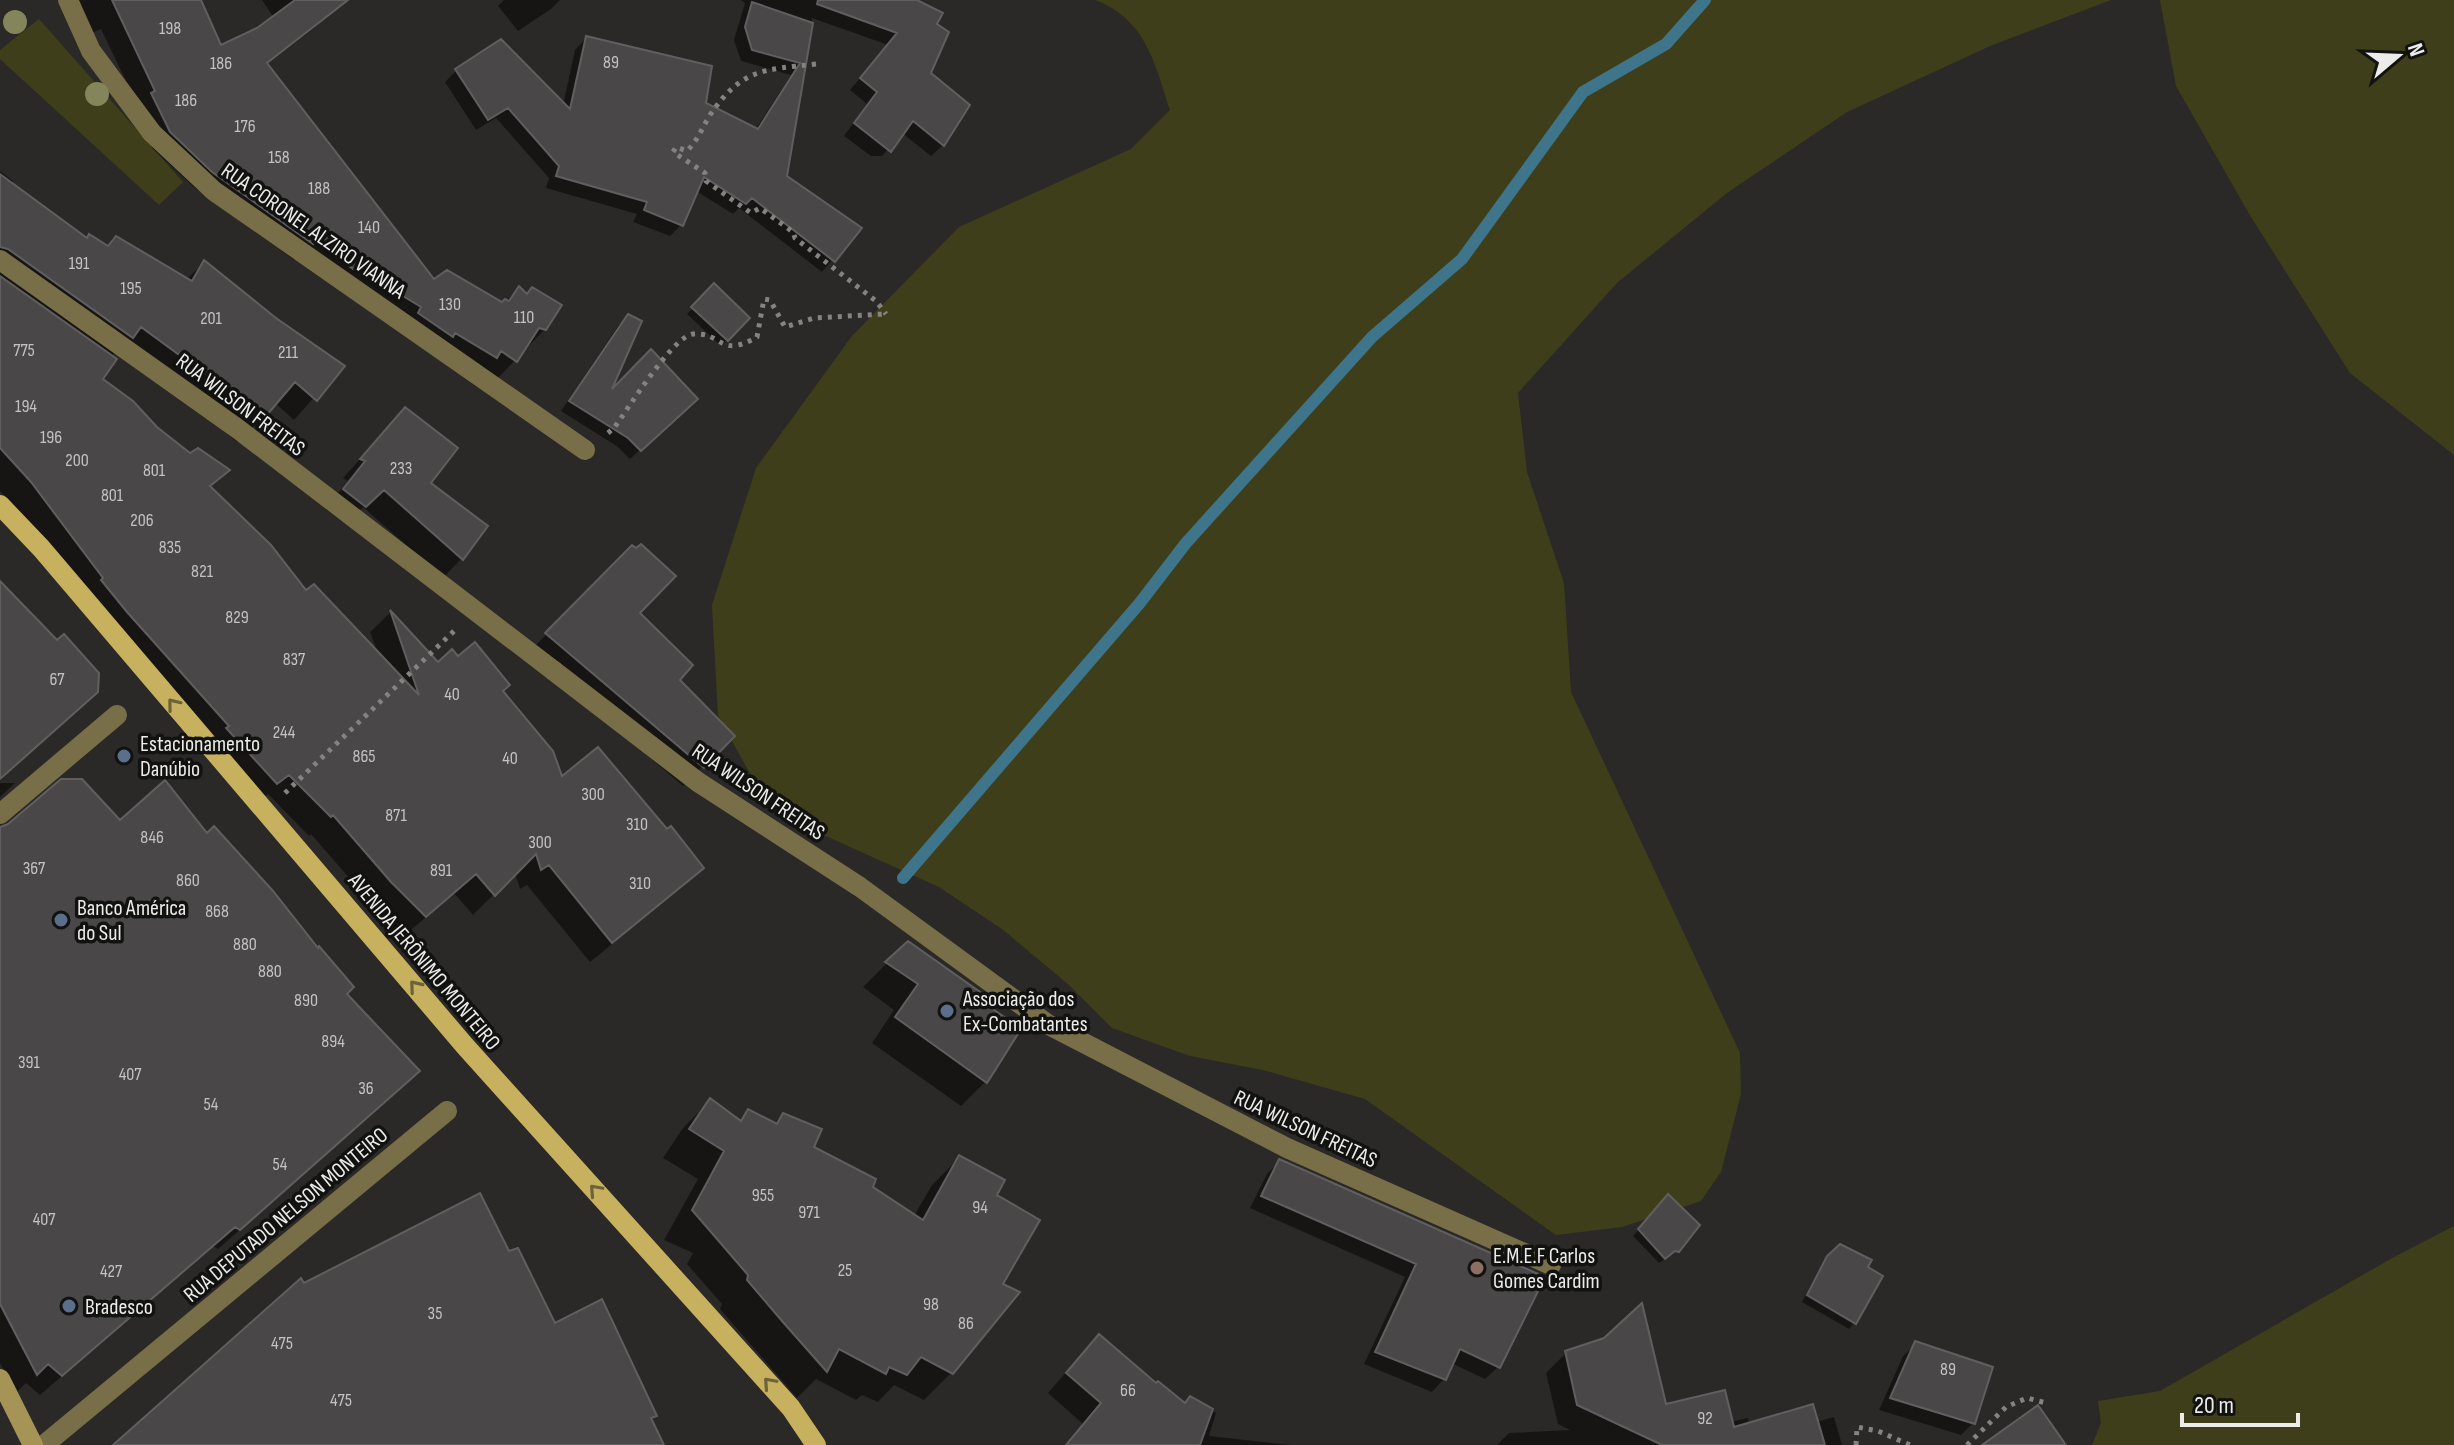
<svg xmlns="http://www.w3.org/2000/svg" width="2454" height="1445" viewBox="0 0 2454 1445" font-family="'Sofia Sans Condensed',sans-serif">
  <style>
    .green { fill: #3e3f1a }
    .shadow { fill: #0007 }
    .lines { fill: none; stroke-linecap: round; stroke-linejoin: round }
    .stream { stroke: #3f758a; stroke-width: 12 }
    .building { fill: #494748; stroke: #615e60; stroke-width: 2 }
    .path { stroke: #848381; stroke-width: 5; stroke-dasharray: 4 6; stroke-linecap: butt }
    .lane { stroke: #786e47; stroke-width: 20 }
    .street { stroke: #786e47; stroke-width: 20 }
    .secondary { stroke: #a59455; stroke-width: 20 }
    .primary { stroke: #c8b15e; stroke-width: 20 }
    .tree { fill: #84855b }
    .oneway { stroke: #6d6238 }
    .service-dot { fill: #5c6f8a; stroke: #121211; stroke-width: 3 }
    .education-dot { fill: #8d6e63; stroke: #121211; stroke-width: 3 }
    .labels { text-anchor: middle; stroke-width: 7; stroke-linejoin: round; paint-order: stroke }
    .number-label { font-size: 18px; fill: #c3c3c2 }
    .street-label { font-size: 22px; fill: #ececea; stroke: #121211 }
    .poi-label { font-size: 22px; fill: #ececea; stroke: #121211; text-anchor: start }
  </style>
  <rect width="100%" height="100%" fill="#2a2927"/>
  <!-- green -->
  <path class="green" d="M1095,0H2111L1990,46L1847,112L1727,193L1617,283L1518,393L1527,472L1564,583L1571,692L1740,1053L1741,1094L1721,1172L1701,1201L1622,1227L1556,1235L1365,1099L1263,1070L1190,1056L1112,1028L1069,985L1002,929L939,887L817,832L752,777L718,716L712,605L756,468L852,336L959,227L1131,149L1170,110C1155,64 1146,19 1095,0Z
    M2160,0H2454V455L2350,373L2251,217L2176,86Z
    M39,19L183,182L159,205L0,59V50Z
    M2454,1226V1445H2092L2101,1423L2098,1401L2160,1391L2394,1257Z"/>
  <!-- shadow -->
  <path class="shadow" d="M69,0H198L220,48L258,29L274,18L262,0H323L330,12L313,29L266,65L433,282L502,304L519,289L545,329L498,378L296,258L294,260L195,188L153,149L135,112L139,108L101,29L85,36Z
    M504,0H560L551,9L518,31L498,6Z
    M741,0H912L934,25L928,73L967,105L943,145L931,156L902,133L882,156H871L844,136L867,104L850,90L888,45L812,18L785,177L859,229L822,272L739,208L733,214L696,191L681,225L670,236L633,222L637,214L546,188L549,178L496,118L476,130L445,82L457,70L563,105L575,50L586,38L703,105L755,130L791,75L741,61L734,40L745,3Z
    M0,171L13,181L11,185L86,240L186,280L204,262L275,319L342,366L294,420L275,403L237,442L184,395L121,347L111,357L100,379L190,456L226,470L209,488L306,593L378,654L370,632L390,613L438,665L500,691L561,779L701,868L680,889L590,962L527,885L520,889L515,873L473,915L454,893L404,936L370,902L311,834L309,836L268,794L255,804L0,491Z
    M714,286L747,318L721,346L687,314Z
    M628,316L607,397L685,408L630,459L618,447L561,411L618,326Z
    M405,409L428,484L485,526L461,559L443,578L363,507L346,524L325,509L348,481L343,478Z
    M632,548L638,613L678,680L732,736L683,786L528,653Z
    M0,783H15L0,797Z
    M120,823L207,835L345,994L397,1092L218,1249L213,1246L40,1395L26,1383L16,1393L0,1363V828Z
    M887,963L983,1005L985,1082L961,1106L872,1043L894,1010L863,987Z
    M711,1100L738,1121L748,1111L774,1125L783,1115L811,1147L914,1216L932,1185L960,1157L994,1196L952,1372L924,1400L894,1385L878,1402L862,1395L856,1400L816,1379L797,1398L720,1309L722,1304L687,1264L693,1253L664,1240L698,1179L663,1158L683,1128Z
    M1280,1161L1542,1278L1498,1367L1485,1379L1451,1363L1444,1379L1432,1392L1364,1364L1405,1277L1250,1208L1267,1174Z
    M1663,1202L1677,1251L1659,1263L1633,1236Z
    M1841,1247L1865,1267L1854,1323L1849,1329L1802,1302L1822,1264Z
    M1916,1344L1974,1422L1961,1435L1879,1410L1903,1356Z
    M1566,1353L1664,1407L1730,1422L1748,1418L1749,1424L1816,1422L1834,1417L1842,1445H1497L1509,1433L1570,1430L1558,1424L1546,1373Z
    M1080,1356L1156,1386L1185,1404L1190,1399L1216,1413L1209,1436L1291,1445H1065L1083,1424L1048,1393Z"/>
  <g class="lines">
    <!-- stream -->
    <path class="stream" d="M903,878L1139,604L1186,543L1372,337L1462,259L1583,92L1666,44L1705,0"/>
  </g>
  <!-- building -->
  <path class="building" d="M112,0H201L221,45L257,28L295,0H348L267,63L434,279L447,270L502,302L505,299L509,301L519,286L527,294L532,287L562,305L546,330L539,328L517,362L501,351L497,358L455,333L453,337L418,313L421,307L364,272L362,275L314,242L313,244L212,172L170,132L151,93L155,91Z
    M818,0H917L943,13L937,24L949,32L931,73L970,105L944,146L913,121L891,152L854,123L877,92L860,78L897,33L817,4Z
    M752,2L813,23L787,176L862,228L835,262L752,198L746,204L704,177L683,226L644,210L647,202L556,176L559,166L508,108L488,120L455,69L501,39L570,109L586,36L712,66L706,103L758,129L800,63L752,50L745,27Z
    M0,174L87,238L89,234L108,246L116,236L192,281L204,260L276,318L345,366L317,401L295,382L260,423L205,374L141,327L133,338L8,249L0,247Z
    M0,276L117,359L103,379L133,401L157,427L190,453L198,448L230,470L210,486L271,545L306,590L314,584L419,695L390,610L438,662L452,649L458,656L475,642L510,685L503,691L553,751L562,776L598,747L667,829L671,826L704,868L612,943L549,865L541,870L536,854L495,896L476,874L426,917L391,882L333,815L331,817L289,775L277,784L226,728L229,726L127,612L101,580L103,578L31,482L0,448Z
    M714,283L750,318L728,341L691,307Z
    M628,314L642,321L612,389L651,349L698,399L641,451L628,438L569,401Z
    M405,407L458,448L431,483L488,526L463,560L384,490L366,507L343,489L365,461L360,459Z
    M641,544L676,576L640,613L693,665L680,680L735,736L704,768L545,633L632,545L636,548Z
    M0,581L57,640L64,634L99,673L98,692L0,779Z
    M61,779H82L120,820L165,780L207,833L214,826L273,891L318,948L319,946L354,987L347,994L420,1071L240,1230L235,1227L62,1376L48,1364L37,1375L0,1304V827L8,824Z
    M908,941L990,999L986,1004L1021,1029L987,1083L895,1017L918,984L885,962Z
    M710,1098L741,1121L748,1109L777,1124L783,1113L822,1129L814,1147L876,1179L873,1187L923,1220L959,1155L1005,1180L997,1195L1040,1220L1003,1284L1020,1292L953,1374L921,1357L907,1375L889,1367L886,1374L839,1349L827,1372L782,1321L747,1280L748,1275L692,1210L724,1151L689,1129Z
    M1279,1159L1545,1277L1500,1368L1460,1349L1446,1380L1375,1352L1416,1264L1261,1196Z
    M480,1193L509,1251L518,1248L555,1323L602,1299L657,1416L651,1418L664,1445H113L301,1278L304,1283Z
    M1668,1194L1700,1225L1679,1252L1675,1251L1665,1259L1638,1229Z
    M1840,1244L1872,1260L1868,1267L1883,1276L1856,1324L1807,1295L1827,1256Z
    M1642,1303L1666,1404L1725,1390L1734,1427L1813,1404L1825,1445H1662L1577,1405L1565,1351L1604,1338Z
    M1099,1334L1156,1383L1158,1381L1185,1403L1190,1396L1213,1409L1200,1445H1066L1101,1403L1066,1373Z
    M1915,1341L1993,1367L1975,1424L1890,1398Z
    M2038,1405L2066,1445H1982Z"/>
  <g class="lines">
    <!-- path -->
    <path class="path" d="M816,64C763,70 742,68 710,115C702,128 698,140 687,151L676,147L673,152L705,173L706,181L751,213L760,208L793,232L795,238L876,301L886,314
      M608,433L614,428C628,409 673,336 693,334C724,332 718,359 757,337L764,299L770,300L785,327L814,318L884,314
      M285,793L454,631
      M1856,1445L1857,1427L1878,1431L1910,1445
      M1967,1445L2006,1407L2027,1398L2046,1403"/>
    <!-- lane -->
    <path class="lane" d="M554,671L698,782L860,887L1049,1025L1287,1148L1551,1265"/>
    <!-- street -->
    <path class="street" d="M68,0L91,51L152,133L214,191L585,450
      M0,260L238,429L554,671
      M0,814L117,715
      M44,1445L447,1111"/>
    <!-- secondary -->
    <path class="secondary" d="M0,1379L33,1445"/>
    <!-- primary -->
    <path class="primary" d="M0,505L41,548L465,1046L791,1408L816,1445"/>
  </g>
  <!-- trees -->
  <g class="tree">
    <circle cx="15" cy="22" r="12"/>
    <circle cx="97" cy="94" r="12"/>
  </g>
  <!-- one-way arrows -->
  <defs><path id="oneway-chevron" d="M-2-3.5L2.5 0L-2 3.5" fill="none" stroke-width="1.6" stroke-linecap="round" stroke-linejoin="round" transform="scale(2)"/></defs>
  <g class="oneway">
    <use href="#oneway-chevron" transform="translate(173 704) rotate(-129)"/>
    <use href="#oneway-chevron" transform="translate(415 986) rotate(-130)"/>
    <use href="#oneway-chevron" transform="translate(595 1190) rotate(-132)"/>
    <use href="#oneway-chevron" transform="translate(769 1383) rotate(-132)"/>
  </g>
  <!-- markers -->
  <g class="service-dot">
    <circle cx="124" cy="756" r="8"/>
    <circle cx="61" cy="920" r="8"/>
    <circle cx="947" cy="1011" r="8"/>
    <circle cx="69" cy="1306" r="8"/>
  </g>
  <circle class="education-dot" cx="1477" cy="1268" r="8"/>
  <g class="labels">
    <!-- number labels -->
    <g class="number-label">
      <text x="170" y="34">198</text>
      <text x="611" y="68">89</text>
      <text x="221" y="69">186</text>
      <text x="186" y="106">186</text>
      <text x="245" y="132">176</text>
      <text x="279" y="163">158</text>
      <text x="319" y="194">188</text>
      <text x="369" y="233">140</text>
      <text x="79" y="269">191</text>
      <text x="131" y="294">195</text>
      <text x="450" y="310">130</text>
      <text x="524" y="323">110</text>
      <text x="211" y="324">201</text>
      <text x="24" y="356">775</text>
      <text x="288" y="358">211</text>
      <text x="26" y="412">194</text>
      <text x="51" y="443">196</text>
      <text x="77" y="466">200</text>
      <text x="401" y="474">233</text>
      <text x="154" y="476">801</text>
      <text x="112" y="501">801</text>
      <text x="142" y="526">206</text>
      <text x="170" y="553">835</text>
      <text x="202" y="577">821</text>
      <text x="237" y="623">829</text>
      <text x="294" y="665">837</text>
      <text x="57" y="685">67</text>
      <text x="452" y="700">40</text>
      <text x="284" y="738">244</text>
      <text x="364" y="762">865</text>
      <text x="510" y="764">40</text>
      <text x="593" y="800">300</text>
      <text x="396" y="821">871</text>
      <text x="637" y="830">310</text>
      <text x="152" y="843">846</text>
      <text x="540" y="848">300</text>
      <text x="34" y="874">367</text>
      <text x="441" y="876">891</text>
      <text x="188" y="886">860</text>
      <text x="640" y="889">310</text>
      <text x="217" y="917">868</text>
      <text x="245" y="950">880</text>
      <text x="270" y="977">880</text>
      <text x="306" y="1006">890</text>
      <text x="333" y="1047">894</text>
      <text x="29" y="1068">391</text>
      <text x="130" y="1080">407</text>
      <text x="366" y="1094">36</text>
      <text x="211" y="1110">54</text>
      <text x="280" y="1170">54</text>
      <text x="763" y="1201">955</text>
      <text x="980" y="1213">94</text>
      <text x="809" y="1218">971</text>
      <text x="44" y="1225">407</text>
      <text x="845" y="1276">25</text>
      <text x="111" y="1277">427</text>
      <text x="931" y="1310">98</text>
      <text x="435" y="1319">35</text>
      <text x="966" y="1329">86</text>
      <text x="282" y="1349">475</text>
      <text x="1948" y="1375">89</text>
      <text x="1128" y="1396">66</text>
      <text x="341" y="1406">475</text>
      <text x="1705" y="1424">92</text>
    </g>
    <!-- street labels -->
    <g class="street-label">
      <text transform="translate(314 230) rotate(35)" y="8">RUA CORONEL ALZIRO VIANNA</text>
      <text transform="translate(241 404) rotate(37)" y="8">RUA WILSON FREITAS</text>
      <text transform="translate(759 791) rotate(34)" y="8">RUA WILSON FREITAS</text>
      <text transform="translate(425 961) rotate(50)" y="8">AVENIDA JERÔNIMO MONTEIRO</text>
      <text transform="translate(1306 1128) rotate(25)" y="8">RUA WILSON FREITAS</text>
      <text transform="translate(285 1214) rotate(-40)" y="8">RUA DEPUTADO NELSON MONTEIRO</text>
    </g>
    <!-- poi labels -->
    <g class="poi-label">
      <text x="140" y="751">Estacionamento<tspan x="140" dy="25">Danúbio</tspan></text>
      <text x="77" y="915">Banco América<tspan x="77" dy="25">do Sul</tspan></text>
      <text x="963" y="1006">Associação dos<tspan x="963" dy="25">Ex-Combatantes</tspan></text>
      <text x="1493" y="1263">E.M.E.F Carlos<tspan x="1493" dy="25">Gomes Cardim</tspan></text>
      <text x="85" y="1314">Bradesco</text>
    </g>
  </g>
  <!-- north arrow -->
  <g transform="translate(2398 56) rotate(71)" stroke="#121211" stroke-width="6" paint-order="stroke">
  <path d="M0-6L14 30L0 20L-14 30Z" fill="#ececea"/>
  <text y="-12" font-size="22" font-weight="bold" text-anchor="middle" fill="#ececea">N</text>
  </g>
  <!-- scale -->
  <path d="M2182 1413v12h116v-12" fill="none" stroke="#ececea" stroke-width="4"/>
  <text x="2194" y="1413" font-size="24" fill="#ececea" stroke="#121211" stroke-width="6" paint-order="stroke">20 m</text>
</svg>
